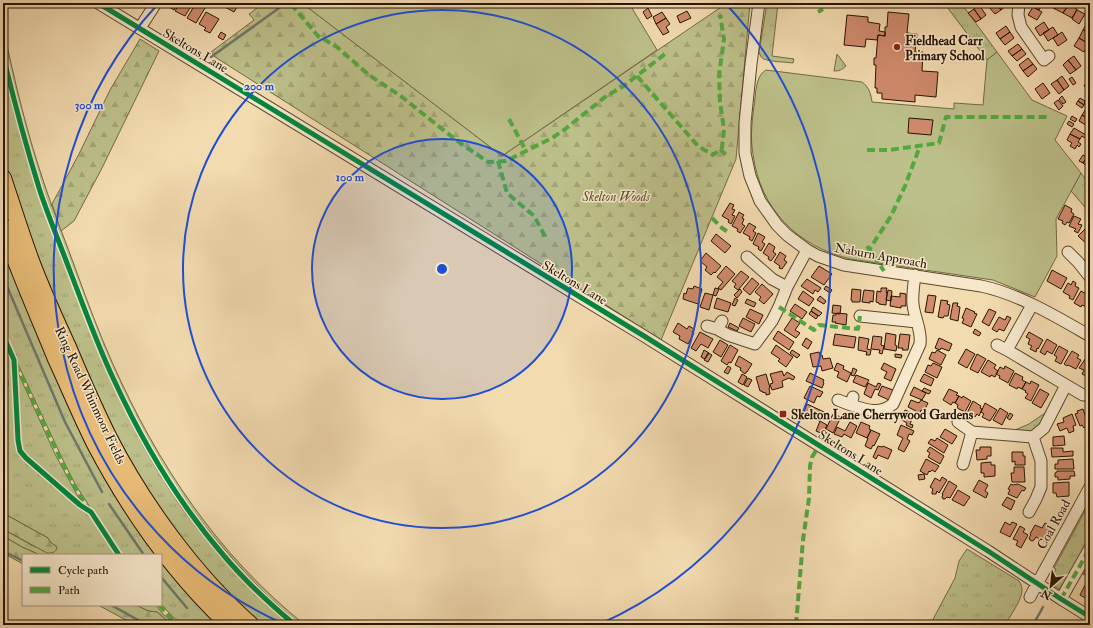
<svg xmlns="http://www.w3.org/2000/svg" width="1093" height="628" viewBox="0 0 1093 628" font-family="'IM FELL Double Pica',serif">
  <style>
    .grass { fill: url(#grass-tufts); stroke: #726a45 }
    .forest { fill: url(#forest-firs); stroke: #726a45 }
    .park { fill: #bdc08a; stroke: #726a45 }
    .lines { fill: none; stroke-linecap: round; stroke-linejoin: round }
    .stream { stroke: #6f776d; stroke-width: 2.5 }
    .building { fill: #d08b6d; stroke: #271400 }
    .minor-casing { stroke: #5a462c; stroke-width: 13 }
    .highway-casing { stroke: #271400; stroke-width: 18 }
    .minor { stroke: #f7e8cc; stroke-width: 11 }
    .highway { stroke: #eabe78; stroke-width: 16 }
    .quiet { stroke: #53a840; stroke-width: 4; stroke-dasharray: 8 4; stroke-linecap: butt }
    .cycleway-casing { stroke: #f7e8cc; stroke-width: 8 }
    .cycleway { stroke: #00873e; stroke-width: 5 }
    .ring { fill: none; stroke: #1d4ed8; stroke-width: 2 }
    .poi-dot { fill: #8f2418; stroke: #f7e8cc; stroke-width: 1.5 }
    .labels { text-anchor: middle; stroke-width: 3; stroke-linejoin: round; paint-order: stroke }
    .poi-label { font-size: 13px; font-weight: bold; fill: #271400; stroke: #f7e8cc; text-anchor: start }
    .street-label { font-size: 13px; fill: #271400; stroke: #f7e8cc }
    .park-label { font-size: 13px; font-style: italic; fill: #5c5030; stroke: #f7e8cc }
    .centre { fill: #1d4ed8; stroke: #f7e8cc; stroke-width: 2 }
    .ring-label { font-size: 12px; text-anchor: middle; font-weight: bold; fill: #1d4ed8; stroke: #f7e8cc; stroke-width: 3; stroke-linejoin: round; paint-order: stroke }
  </style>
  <defs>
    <pattern id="grass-tufts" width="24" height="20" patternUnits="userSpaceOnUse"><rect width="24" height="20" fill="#bdc08a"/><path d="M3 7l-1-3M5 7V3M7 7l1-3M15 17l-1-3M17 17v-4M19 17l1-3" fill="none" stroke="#a2a475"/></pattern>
    <pattern id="forest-firs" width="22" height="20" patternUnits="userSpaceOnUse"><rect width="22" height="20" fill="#bdc08a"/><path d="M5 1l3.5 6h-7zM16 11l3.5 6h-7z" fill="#a2a475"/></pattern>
  </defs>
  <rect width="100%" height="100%" fill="#f3dbb0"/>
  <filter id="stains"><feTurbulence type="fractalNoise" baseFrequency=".005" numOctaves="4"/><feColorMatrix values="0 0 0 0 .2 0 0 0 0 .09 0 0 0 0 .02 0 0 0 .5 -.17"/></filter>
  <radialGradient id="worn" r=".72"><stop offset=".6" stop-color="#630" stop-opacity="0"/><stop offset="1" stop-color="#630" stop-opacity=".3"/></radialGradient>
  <!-- grass -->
  <path class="grass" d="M767,3H778L772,56L794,59L793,63C786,62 771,62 764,59C761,58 760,55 759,52Z
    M944,3H961L997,52L987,60Z
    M3,27C14,78 26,130 43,180C53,211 66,242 77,273C88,303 99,333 112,362C158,465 217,554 305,625C301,625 302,625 299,624C293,620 288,614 283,610C275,602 266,595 258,586C226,553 197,518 171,480C136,427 111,368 88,310C72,268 56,226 41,184C30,149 19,114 11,78C7,60 3,45 3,27Z
    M837,54L846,66C842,70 839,71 834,71Z
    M3,69C13,110 24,152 37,192C48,223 60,254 72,285C99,354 126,422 166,484C172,493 177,502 184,511C201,534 219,557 239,577C255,594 273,610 291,625H259L242,610L164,519L112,433L32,247L3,164Z
    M1081,173L1090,185V213L1071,191Z
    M3,241L160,555H121L75,484L63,460L17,362L3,328Z
    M4,345L10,356L12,364L16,445L19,453L87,512L115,555H40L22,547L3,536V529L35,547H57L50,542L48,538L3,513V394L8,385L5,377L3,376V348Z
    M15,366L55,454L82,504L26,456L21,451L19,442Z
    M1048,411C1045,419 1036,433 1025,433C1022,433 1018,431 1015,430L1029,424Z
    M1090,502V544L1064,591C1050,584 1048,584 1056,569L1054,568Z
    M967,549L1019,581C1021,584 1022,587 1022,590C1022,600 1010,616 1005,625H930L955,578L959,561Z
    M161,556L222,625H184L173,617L161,604Z
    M136,605H156L163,614L176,625H172L157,612L148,611Z"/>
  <!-- forest -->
  <path class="forest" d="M263,3H302L502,156L727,3H750L736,159L661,340L215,57L211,52L254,20L249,14L261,5Z
    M140,39L159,51L102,168L74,221L61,231L52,204L79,154L110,90Z
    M3,376L8,380V385L3,394Z
    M3,513L48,538L50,542L57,547C56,553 52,553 47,553L3,529Z
    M3,536L22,547L40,555H23V564L3,553Z
    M98,605H136L148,611L157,612L172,625H135Z"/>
  <!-- park -->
  <path class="park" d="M302,3H629L657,50L502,156Z
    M997,52L1032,100L1067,116L1055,140L1081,173L1056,219L1057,256L1035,297L993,280L850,259C797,246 760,209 753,154C750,138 752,122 754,106C756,94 755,76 766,70L862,82C869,87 871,94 872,102L954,109V103L983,105L987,60Z"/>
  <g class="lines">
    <!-- stream -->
    <path class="stream" d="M211,57L286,3
      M3,277L65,422L102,492
      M109,504L144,555
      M3,551L23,561
      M161,577L187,608
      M111,605L147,625
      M1033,625L1043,607"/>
  </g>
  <!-- building -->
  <path class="building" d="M167,3H178L174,10L166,5Z
    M180,3H193L185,16L175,11Z
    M196,3L205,8L196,23L187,18Z
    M225,3H234L238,5L234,12L223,6Z
    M990,3H996L1001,10L995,14L987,5Z
    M996,3H1005L1007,5L1001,10Z
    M1030,3H1043L1039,10L1029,5Z
    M1047,3H1058L1055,9L1046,4Z
    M1058,3H1066L1069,4L1063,13L1055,9Z
    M1069,4L1077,9L1072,18L1063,13Z
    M979,5L986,15L981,19L974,9Z
    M1033,7L1042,12L1037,20L1028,15Z
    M648,8L652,16L647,19L643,12Z
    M974,9L981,19L976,22L968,13Z
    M1077,10L1085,14L1079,24L1072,19Z
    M687,11L691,18L680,23L677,16Z
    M206,12L219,19L210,33L204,30L206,28L199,24Z
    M662,12L666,18L656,24L653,17Z
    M888,12L909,14L907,33L917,34L915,52H923L922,71L938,72L936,97L915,95V102L882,99V93H877V88H875L876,65H874V58H876L878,35L885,36V27H887Z
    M847,15L868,17V22L880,24L879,31L885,32V36L878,35L877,40L866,39L865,47L844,45Z
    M666,18L670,24L666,27L669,32L663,35L656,24Z
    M1088,21L1090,23V33L1083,30Z
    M1044,22L1049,30L1040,36L1035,28Z
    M1006,26L1010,32L1000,39L996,33Z
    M1053,27L1058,35L1048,41L1043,33Z
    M1083,30L1090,33V41L1089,44L1079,38Z
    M221,32L226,35L223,40L218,37Z
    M1010,32L1014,38L1005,45L1000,39Z
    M1062,32L1067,40L1058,46L1053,38Z
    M1079,38L1089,44L1084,52L1074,46Z
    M1018,44L1022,49L1012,56L1008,51Z
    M1022,49L1026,54L1017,61L1012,56Z
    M1074,56L1081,66L1076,70L1068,60Z
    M1028,58L1033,64L1023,71L1019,65Z
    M1068,60L1076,70L1070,74L1063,65Z
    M1033,64L1037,69L1028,77L1023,71Z
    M1062,76L1069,86L1064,90L1057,80Z
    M1072,77L1076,83L1073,85L1069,79Z
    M1057,80L1064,90L1059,94L1051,84Z
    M1043,83L1050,93L1042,99L1035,89Z
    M1086,83L1090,86V90L1084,86Z
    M1062,96L1066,102L1063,104L1059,99Z
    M1080,98L1085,101L1084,105L1078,101Z
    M1058,100L1063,106L1059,110L1054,103Z
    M1078,101L1084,105L1082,108L1076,104Z
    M1086,109L1090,112V120L1082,115Z
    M1082,115L1090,120V124L1089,127L1079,121Z
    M1072,116L1077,119L1075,122L1070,119Z
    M909,118L933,120L931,135L908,133Z
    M1069,121L1074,124L1072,127L1067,124Z
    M1074,128L1086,135L1085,138L1082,136L1080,139L1070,134Z
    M1070,134L1080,139L1078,142L1081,144L1079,147L1077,145L1075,149L1070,146L1072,143L1067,140Z
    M1083,155L1087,157L1083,163L1079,161Z
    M1087,157L1090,160L1086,166L1083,163Z
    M730,203L734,205L732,209L735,210L732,215L735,216L731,224L728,222L729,220L722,216Z
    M1065,205L1072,209L1071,212L1074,214L1069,223L1067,222L1065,225L1062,223L1063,221L1058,219Z
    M739,212L744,215L742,218L744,219L742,224L745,226L740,233L737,231L738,229L732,226Z
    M1074,216L1081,219L1078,224L1082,225L1078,233L1074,231L1076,229L1069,226Z
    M749,223L756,227L753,231L756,233L752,241L749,239L750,237L743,233Z
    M1086,228L1090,232V241L1087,244L1078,236Z
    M758,233L765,237L762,242L765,244L761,251L758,249L759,247L753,244Z
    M716,234L731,246L725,253L711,241Z
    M769,243L775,247L773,252L776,254L771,261L768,259L769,257L763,253Z
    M780,252L786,256L784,260L787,262L782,269L779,268L780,266L774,262Z
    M706,253L721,266L715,273L714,272L711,275L705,270L707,267L700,261Z
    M726,266L735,274L721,290L718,288L723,282L717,277Z
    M819,266L832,274L824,285L811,277Z
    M1052,270L1067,278L1061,289L1047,281Z
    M741,271L749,277L738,290L734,287L736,284L732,281Z
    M752,278L759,284L750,295L743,289Z
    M807,279L821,288L818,292L815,290L813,294L801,286Z
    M1073,281L1076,283L1075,286L1079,288L1073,300L1069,298L1070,296L1063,292L1068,283L1071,285Z
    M762,284L773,294L764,304L759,300L761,297L755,292Z
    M694,286L702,289L698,304L683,299L684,293L686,294L688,288L693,289Z
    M826,286L832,290L830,293L824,289Z
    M715,288L719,289L716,296L713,295Z
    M881,288H887L886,292L887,293L886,305L879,304V303L876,302L877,291L881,292Z
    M740,289L742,292L737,298L734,295Z
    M852,289L861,290L860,302H852V300H851Z
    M864,290L874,291L873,302L870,301V303L862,302Z
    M888,290L892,291L891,301L886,300Z
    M803,291L814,299L809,306L798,299Z
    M1081,291L1088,295L1087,296L1090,298V301L1087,307L1082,305L1081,307L1074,303Z
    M705,293L713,295L709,310L700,307Z
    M900,293L906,294V306H901V308L890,306L891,296L900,297Z
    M928,295L936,296L933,313L925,312Z
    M820,296L826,301L824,304L817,300Z
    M717,298L731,303L728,312L714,308Z
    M735,298L738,300L735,306L732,305Z
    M747,299L756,303L754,307L745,303Z
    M941,300L948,301L947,304L950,305L948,316H944L943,318L938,317Z
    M953,303H958L957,306L960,307L958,321L950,319Z
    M795,304L807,312L802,319L790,311Z
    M833,305L841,306L840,314L832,313Z
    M813,307L822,313L819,316L811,311Z
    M1090,307V316L1086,314Z
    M966,308L975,312L974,313L977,314L971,327L962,323L964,319L962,318Z
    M750,309L763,315L759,324L746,317Z
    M989,309L996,312L989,326L982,322Z
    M811,311L818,316L816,319L809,314Z
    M837,313L847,314L846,325L835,323L836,322H832L833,315H836Z
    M1007,316L1011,318L1004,331L999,329L997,332L992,329L999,317L1005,320Z
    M743,318L755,324L751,332L739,326Z
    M792,318L800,323L795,330L800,333L796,338L784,330Z
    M678,323L687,329L689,326L694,329L692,332L694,333L688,344L679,339L680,336L673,332Z
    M730,323L739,328L737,331L728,327Z
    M975,329L981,333L979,336L973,333Z
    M778,331L794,342L789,350L773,339Z
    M700,332L713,339L708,348L701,344L696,351L691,348Z
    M1029,332L1043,340L1038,349L1037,348L1036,352L1030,349L1032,346L1028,344L1030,339L1026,337Z
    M886,333L896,335L895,345L897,346L896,351L884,349Z
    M835,334L856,337L854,348L833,345Z
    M900,334L910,335L908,350H902L903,348H898Z
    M873,336L882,337L881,345L884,346L882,354L879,353L880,350L871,349Z
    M859,337L869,339L867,349L871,350L870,355H866L867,352L858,350Z
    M806,338L812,342L808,349L802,345Z
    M939,338L952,344L949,351L941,348L940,350L935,348Z
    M1047,339L1057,345L1052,354L1047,351L1045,355L1040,352Z
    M720,340L728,345L721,357L713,352Z
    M730,345L738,350L731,363L729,362L727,365L721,361Z
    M776,345L793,357L786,367L778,361L780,359L771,353Z
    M1059,346L1068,351L1061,364L1055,361L1057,357L1054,355Z
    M966,349L975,354L967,368L958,363Z
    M704,350L709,353L705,359L701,357Z
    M792,350L800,355L797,358L790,353Z
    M937,350L946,355L941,365L929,359L932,352L935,353Z
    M1072,351L1079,355L1077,358L1081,360L1076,369L1068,365L1067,366L1064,364Z
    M819,352L820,356L822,355L823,359L830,358L833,368L822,371L821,366L813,367L810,354Z
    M708,353L712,355L708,362L704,360Z
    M895,354L902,355L901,358L895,357Z
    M977,354L986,359L978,373L970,369Z
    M1088,355L1090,357V373L1088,377L1082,374L1084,370L1079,368Z
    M739,356L752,364L747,372H746L745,374L740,370L741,368L735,365Z
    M988,360L996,365L994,368L998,371L995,377L991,375L990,377L981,372Z
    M837,363L844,366L843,369L851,373L847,382L837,377L839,372L834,370Z
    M884,363L896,369L891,381L884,378L887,372L881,369Z
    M933,363L942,367L937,378L925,372L928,365L931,366Z
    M728,366L731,368L728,374L724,372Z
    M1005,366L1014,371L1008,383L999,378L1000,376L996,374L1000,367L1004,369Z
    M853,368L857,370L854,376L851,375Z
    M782,371L784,376L787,372L795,377L793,380L789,378L782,381L783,387L772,390L770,384L773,383L770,374Z
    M810,373L824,380L823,382L824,383L822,388L806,381Z
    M1015,373L1023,377L1022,380L1026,382L1022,389L1018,387L1017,389L1009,385Z
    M742,374L747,377L743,385L738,382Z
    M766,374L770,388H769L770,394L766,395V393L762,392V391H760L756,377Z
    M924,374L934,379L931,386L920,381Z
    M856,375L869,380L865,387L853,382Z
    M748,378L752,380L748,387L744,385Z
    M1031,381L1039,385L1031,401L1025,398L1028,394L1025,392L1026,391L1022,389L1026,382L1030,384Z
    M868,383L876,387L878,383L881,384L878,390L875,389L871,398L864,394Z
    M810,386L823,392L820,397L817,396L814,403L804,398Z
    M882,386L893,390L889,400L878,395Z
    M914,387L926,393L922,400L910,395Z
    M924,388L931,391L929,394L922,391Z
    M949,389L958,393L956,395L959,396L955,403L953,402L951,405L943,400Z
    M1040,389L1049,394L1041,408L1032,403Z
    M959,396L962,398L963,396L971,401L965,412L957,408L958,405L955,403Z
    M911,400L919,403L921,400L928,403L924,411L921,410L920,413L908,407Z
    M973,401L981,406L980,408L982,409L979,416L977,414L975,417L967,413Z
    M985,403L997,410L990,421L982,417L984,414L981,412Z
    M807,404L824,412L820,421L803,414Z
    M1000,408L1008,413L1002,425L993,420Z
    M1083,409L1089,426L1084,428L1082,425L1080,426L1075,414L1078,413L1077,411Z
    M905,410L914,414L910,424L913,425L912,428L906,425L907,423L900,419Z
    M1010,413L1013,415L1010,420L1007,418Z
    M833,414L841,417L833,433L826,429Z
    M1072,414L1076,425L1073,426L1074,431L1069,433L1067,428L1060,431L1057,424L1064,422L1063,418Z
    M820,421L827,425L823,434L816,431Z
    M850,422L857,426L851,438L844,434L842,437L834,434L837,427L845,431Z
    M861,422L870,426L869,429L871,430L867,438L856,433Z
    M901,425L914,431L912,435L909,434L907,439L910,441L904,452L898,449L903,438L897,435Z
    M945,429L957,436L952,444L940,437Z
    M871,430L880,434L874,446L873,445L871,449L865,446L868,438H867Z
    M1064,436L1065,445L1053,446V437Z
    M937,438L948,445L944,453L928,443L931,439L935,441Z
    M878,446L882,447L883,446L892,450L888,459L878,455L876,459L873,457Z
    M930,447L944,456L940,464L928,457L930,453L927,451Z
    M980,447H991V456H987V459L977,460L976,450H980Z
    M1051,448H1063V452L1073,451V456L1052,457Z
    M1012,452H1023V456H1025V465H1015V461L1012,462Z
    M926,459L939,466L935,472L932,470L930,472L929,471L927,475L920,471Z
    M1073,459L1074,469H1055V464H1058V460Z
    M991,462V465H995V476L984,477V473H981V463Z
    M1014,467H1024L1025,482H1012L1011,473H1014Z
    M1057,471H1074L1075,476H1070V479L1058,480V477H1055V473L1057,472Z
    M924,474L925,479L919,480L918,475Z
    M942,477L947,480L939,493L937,491L936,494H932V492L933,489L930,487L935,478L940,481Z
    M979,480L988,485L985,491L988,493L986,498L973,491Z
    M949,481L957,486L950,498L947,497L945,499H943L942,497L943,494H942Z
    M1069,482V496L1057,497L1056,493H1053V483Z
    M1011,484L1013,485L1018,484L1026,488L1024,491L1022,490L1017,498L1008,494L1010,490L1008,489Z
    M958,490L970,497L964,506L952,500Z
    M1007,497L1015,501L1011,510L1002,505Z
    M1005,522L1010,525L1012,522L1017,524L1010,537L1000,532Z
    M1045,523L1048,525L1046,528L1052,531L1046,542L1036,537L1034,540L1032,541L1030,540L1029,538L1031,535L1030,534L1035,525L1042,528Z
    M1020,526L1025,529L1023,532L1028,535L1021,548L1016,545L1018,541L1013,539Z
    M1087,566L1090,567V578L1082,573Z
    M1085,585L1090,588V594L1087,599L1080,595Z"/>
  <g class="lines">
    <!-- minor casing -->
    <g class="minor-casing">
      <path id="minor" d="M98,3L644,336L988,551L1061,599L1090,617
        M759,3L751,64L745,123V153L750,176L760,201L777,225L787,235L807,250L818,256L844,265L981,286C1019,294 1057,317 1090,336
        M1019,3L1018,15L1021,27L1044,60L1049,56
        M140,28L156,3
        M1068,252L1078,262L1090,277
        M747,257L772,279L787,287
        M860,316L917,322
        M707,326L717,329L722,321
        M717,329L728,335L755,344L772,321L779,307L787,287L807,250
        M997,345L1007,350
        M1066,385L1083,395
        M838,400L851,405L853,397
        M851,405C866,410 880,415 893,404L920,344C922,330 914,317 913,304C912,295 914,284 915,275
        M958,422L972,432
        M963,464L972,432L1033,437L1044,428L1066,385L1007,350L1032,305
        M1029,512L1036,499L1041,487V461L1033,437
        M1030,597L1090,487
        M1061,599L1090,548"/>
    </g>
    <!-- highway casing -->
    <g class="highway-casing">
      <path id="highway" d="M3,178C12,205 21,234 31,261C42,290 55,319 68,347C81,378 94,408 109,438C143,504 195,576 251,625
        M3,227C19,272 38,315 56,359C69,387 81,416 95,444C130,511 174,573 229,625"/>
    </g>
    <!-- minor -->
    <use href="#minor" class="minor"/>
    <!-- highway -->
    <use href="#highway" class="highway"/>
    <!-- quiet -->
    <path class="quiet" d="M291,4L318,36L337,47L369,75L402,97L432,121L460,143L488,162L506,161L552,138L564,130L605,97L625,85L665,54
      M818,12L823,9
      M637,76L698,146L713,155L722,148L724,129L720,102L719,75L724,39L720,15
      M509,119L526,151
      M720,149L727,156
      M867,150H889L939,143L946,117H1049
      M498,161L507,193L534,216L546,238
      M712,218L722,228L728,232
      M867,246L884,271
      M866,253L869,250L891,216L905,186L920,146
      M779,307L814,330L819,325L858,329L860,316
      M16,365L62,462L77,491L87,507
      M1061,599L1090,548
      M159,605L169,616L180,625
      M796,625L803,540L809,498L810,466L812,457L819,446"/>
    <!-- cycleway casing -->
    <g class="cycleway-casing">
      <path id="cycleway" d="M98,3L644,336L988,551L1061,599L1090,617
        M3,55C14,101 26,146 40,191C49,218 60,244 70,271C84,307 97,344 114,380C143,443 179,504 225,557C246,582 270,604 295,625
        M3,335L14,360L18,440L20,451L26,458L80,505L91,512L119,555"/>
    </g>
    <!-- cycleway -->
    <use href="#cycleway" class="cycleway"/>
  </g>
  <!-- distance rings -->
  <circle cx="442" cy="269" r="130" fill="#1d4ed8" fill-opacity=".12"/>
  <g class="ring">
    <circle cx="442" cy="269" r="130"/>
    <circle cx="442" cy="269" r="259"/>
    <path d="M284 624A389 389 0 0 1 158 4M726 4A389 389 0 0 1 600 624"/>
  </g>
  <!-- markers -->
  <g class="poi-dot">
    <circle cx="897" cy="47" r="4"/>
    <rect x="779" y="410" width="8" height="8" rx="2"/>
  </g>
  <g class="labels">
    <!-- poi labels -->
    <g class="poi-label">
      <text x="905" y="45">Fieldhead Carr<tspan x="905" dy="15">Primary School</tspan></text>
      <text x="791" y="419">Skelton Lane Cherrywood Gardens</text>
    </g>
    <!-- street labels -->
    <g class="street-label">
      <text transform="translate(196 50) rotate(31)" y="5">Skeltons Lane</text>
      <text transform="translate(881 255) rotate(10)" y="5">Naburn Approach</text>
      <text transform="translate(575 282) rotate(31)" y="5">Skeltons Lane</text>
      <text transform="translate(91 395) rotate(65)" y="5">Ring Road Whinmoor Fields</text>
      <text transform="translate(851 452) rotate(32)" y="5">Skeltons Lane</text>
      <text transform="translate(1053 524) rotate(-61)" y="5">Coal Road</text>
    </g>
    <!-- park labels -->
    <g class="park-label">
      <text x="616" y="201">Skelton Woods</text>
    </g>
  </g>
  <circle cx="442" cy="269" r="6" class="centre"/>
  <g class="ring-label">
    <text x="259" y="90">200 m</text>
    <text x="89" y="109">300 m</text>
    <text x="350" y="181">100 m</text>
  </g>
  <!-- margin -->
  <rect width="1093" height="628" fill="none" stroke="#f3dbb0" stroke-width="16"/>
  <rect x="4" y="4" width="1085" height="620" fill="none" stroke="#271400" stroke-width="2"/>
  <rect x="8" y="8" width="1077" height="612" fill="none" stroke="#271400"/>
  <!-- legend -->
  <rect x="22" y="554" width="140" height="52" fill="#f7e8cc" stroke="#a4937a"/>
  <rect x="30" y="567" width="20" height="6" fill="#00873e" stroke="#a4937a"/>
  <text x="58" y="574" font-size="12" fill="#271400">Cycle path</text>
  <rect x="30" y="587" width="20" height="6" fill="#53a840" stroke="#a4937a"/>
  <text x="58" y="594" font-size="12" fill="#271400">Path</text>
  <!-- north arrow -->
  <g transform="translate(1051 586) rotate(208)" stroke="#f7e8cc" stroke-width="3" paint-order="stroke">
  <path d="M0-3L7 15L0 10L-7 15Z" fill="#271400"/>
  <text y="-6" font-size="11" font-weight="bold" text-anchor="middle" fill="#271400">N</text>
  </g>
  <rect width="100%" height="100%" filter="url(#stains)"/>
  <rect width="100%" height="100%" fill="url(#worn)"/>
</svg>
